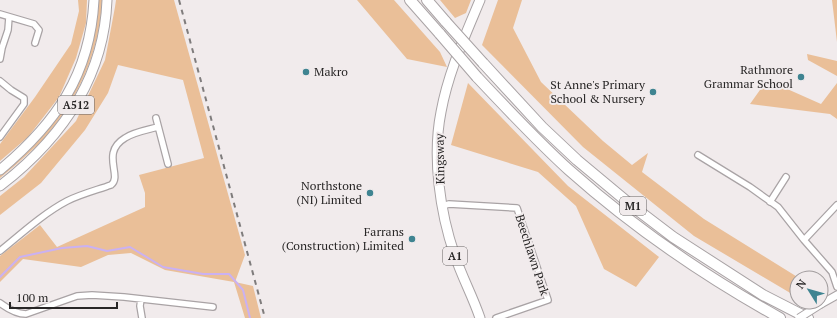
<svg xmlns="http://www.w3.org/2000/svg" width="837" height="318" viewBox="0 0 837 318" font-family="'PT Serif',serif">
  <style>
    .green { fill: #eabf98 }
    .lines { fill: none; stroke-linecap: round; stroke-linejoin: round }
    .stream { stroke: #cab1f2; stroke-width: 2 }
    .minor-casing { stroke: #a9a3a5; stroke-width: 8 }
    .tertiary-casing { stroke: #a9a3a5; stroke-width: 9 }
    .primary-casing { stroke: #a9a3a5; stroke-width: 11 }
    .trunk-casing { stroke: #a9a3a5; stroke-width: 11 }
    .motorway-casing { stroke: #a9a3a5; stroke-width: 12 }
    .minor { stroke: #fff; stroke-width: 5.5 }
    .tertiary { stroke: #fff; stroke-width: 7 }
    .primary { stroke: #fff; stroke-width: 9 }
    .trunk { stroke: #fff; stroke-width: 9 }
    .motorway { stroke: #fff; stroke-width: 10 }
    .rail { stroke: #7f7c7c; stroke-width: 2; stroke-dasharray: 5 5; stroke-linecap: butt }
    .tertiary-bridge-casing { stroke: #a9a3a5; stroke-width: 9; stroke-linecap: butt }
    .motorway-bridge-casing { stroke: #a9a3a5; stroke-width: 12; stroke-linecap: butt }
    .tertiary-bridge { stroke: #fff; stroke-width: 7 }
    .motorway-bridge { stroke: #fff; stroke-width: 10 }
    .poi-dot { fill: #3f8491; stroke: #f1ebec; stroke-width: 1.5 }
    .labels { text-anchor: middle; stroke-width: 4; stroke-linejoin: round; paint-order: stroke }
    .shield { fill: #f1ebec; stroke: #646161; stroke-width: 1 }
    .shield-label { font-size: 11px; font-weight: bold; fill: #282626 }
    .poi-label { font-size: 12px; fill: #282626; stroke: #f1ebec; text-anchor: end }
    .street-label { font-size: 12px; fill: #282626; stroke: #f1ebec }
  </style>
  <rect width="100%" height="100%" fill="#f1ebec"/>
  <!-- green -->
  <path class="green" d="M78,0H87L86,23L76,58L59,97L28,137L0,161V144L35,97L71,44L79,11Z
    M98,0H102C100,46 83,88 55,125C51,129 48,135 44,139C39,144 34,148 30,152C20,161 10,170 0,178V173L66,102Z
    M116,0H174L245,255L235,282L253,286L261,318H245L234,282L165,270L131,253L108,255L81,267L23,259L0,282V256L40,225L57,247L145,207V193L139,175L204,158L183,80L118,65L108,93L85,130L41,183L0,215V196L24,177L76,121L105,60L115,7Z
    M357,0H394L440,52L447,67L407,59Z
    M440,0H471L466,13L455,18Z
    M498,0H522L513,28L541,82L603,141L632,165L648,153L642,172L704,219L799,278H797V297L694,236L583,147L482,45Z
    M832,0H837V42Z
    M807,54L837,61V76L808,60Z
    M767,80L821,104L837,83V119L830,114L750,104Z
    M468,83L568,186L659,257L636,287L604,269L576,206L538,172L451,145Z"/>
  <g class="lines">
    <!-- stream -->
    <path class="stream" d="M0,277L20,257L62,248L87,246L107,251L130,247L163,267L203,274H229L243,290L250,318"/>
    <!-- minor casing -->
    <g class="minor-casing">
      <path id="minor" d="M0,14L34,24L39,30L35,43
        M0,59L2,48L8,30L9,17
        M0,81L11,90L24,98V104L0,137
        M156,118L168,164
        M698,155L750,187L778,207L804,240L832,272L837,287
        M770,202L786,177
        M442,206L449,204L517,208L548,300L496,318
        M804,240L837,205
        M0,251C21,234 44,213 67,201C81,194 97,190 111,185C123,176 100,153 125,138C134,132 147,130 158,127
        M141,299L140,306L142,318
        M0,303C8,309 16,314 26,314L77,296L92,295L124,297L213,307"/>
    </g>
    <!-- tertiary casing -->
    <g class="tertiary-casing">
      <path id="tertiary" d="M821,304L837,295"/>
    </g>
    <!-- primary casing -->
    <g class="primary-casing">
      <path id="primary" d="M480,0C465,36 448,73 441,112C432,157 440,213 455,256C462,277 473,297 480,318"/>
    </g>
    <!-- trunk casing -->
    <g class="trunk-casing">
      <path id="trunk" d="M0,170C56,123 90,75 94,0
        M0,186C61,139 104,79 107,0"/>
    </g>
    <!-- motorway casing -->
    <g class="motorway-casing">
      <path id="motorway" d="M410,0L440,34
        M427,0L446,22
        M483,63L542,127L577,160L631,205L673,237L763,295L808,318
        M477,77C507,109 537,141 569,170C632,226 706,277 780,318"/>
    </g>
    <!-- minor -->
    <use href="#minor" class="minor"/>
    <!-- tertiary -->
    <use href="#tertiary" class="tertiary"/>
    <!-- primary -->
    <use href="#primary" class="primary"/>
    <!-- trunk -->
    <use href="#trunk" class="trunk"/>
    <!-- motorway -->
    <use href="#motorway" class="motorway"/>
    <!-- rail -->
    <path class="rail" d="M179,0L265,318"/>
    <!-- tertiary-bridge casing -->
    <g class="tertiary-bridge-casing">
      <path id="tertiary-bridge" d="M799,318L821,304"/>
    </g>
    <!-- motorway-bridge casing -->
    <g class="motorway-bridge-casing">
      <path id="motorway-bridge" d="M446,22L483,63
        M440,34L477,77"/>
    </g>
    <!-- tertiary-bridge -->
    <use href="#tertiary-bridge" class="tertiary-bridge"/>
    <!-- motorway-bridge -->
    <use href="#motorway-bridge" class="motorway-bridge"/>
  </g>
  <!-- markers -->
  <g class="poi-dot">
    <circle cx="306" cy="72" r="4"/>
    <circle cx="801" cy="77" r="4"/>
    <circle cx="653" cy="92" r="4"/>
    <circle cx="370" cy="193" r="4"/>
    <circle cx="412" cy="239" r="4"/>
  </g>
  <g class="labels">
    <!-- shield labels -->
    <g class="shield">
      <rect x="58" y="96" width="36" height="18" rx="3"/>
      <rect x="620" y="197" width="26" height="18" rx="3"/>
      <rect x="443" y="247" width="24" height="18" rx="3"/>
    </g>
    <g class="shield-label">
      <text x="76" y="109">A512</text>
      <text x="633" y="210">M1</text>
      <text x="455" y="260">A1</text>
    </g>
    <!-- poi labels -->
    <g class="poi-label">
      <text x="793" y="74">Rathmore<tspan x="793" dy="14">Grammar School</tspan></text>
      <text x="314" y="76" text-anchor="start">Makro</text>
      <text x="645" y="89">St Anne's Primary<tspan x="645" dy="14">School &amp; Nursery</tspan></text>
      <text x="362" y="190">Northstone<tspan x="362" dy="14">(NI) Limited</tspan></text>
      <text x="404" y="236">Farrans<tspan x="404" dy="14">(Construction) Limited</tspan></text>
    </g>
    <!-- street labels -->
    <g class="street-label">
      <text transform="translate(440 159) rotate(-91)" y="4">Kingsway</text>
      <text transform="translate(532 255) rotate(72)" y="4">Beechlawn Park</text>
    </g>
  </g>
  <!-- north arrow -->
  <g transform="translate(809 290) rotate(307)"><circle r="19" fill="#f1ebec" stroke="#a19c9d"/>
  <path d="M0-3L7 15L0 10L-7 15Z" fill="#3f8491"/>
  <text y="-6" font-size="11" font-weight="bold" text-anchor="middle" fill="#282626">N</text>
  </g>
  <!-- scale -->
  <path d="M10 302v6h107v-6" fill="none" stroke="#282626" stroke-width="2"/>
  <text x="16" y="302" font-size="12" fill="#282626" stroke="#f1ebec" stroke-width="3" paint-order="stroke">100 m</text>
</svg>
